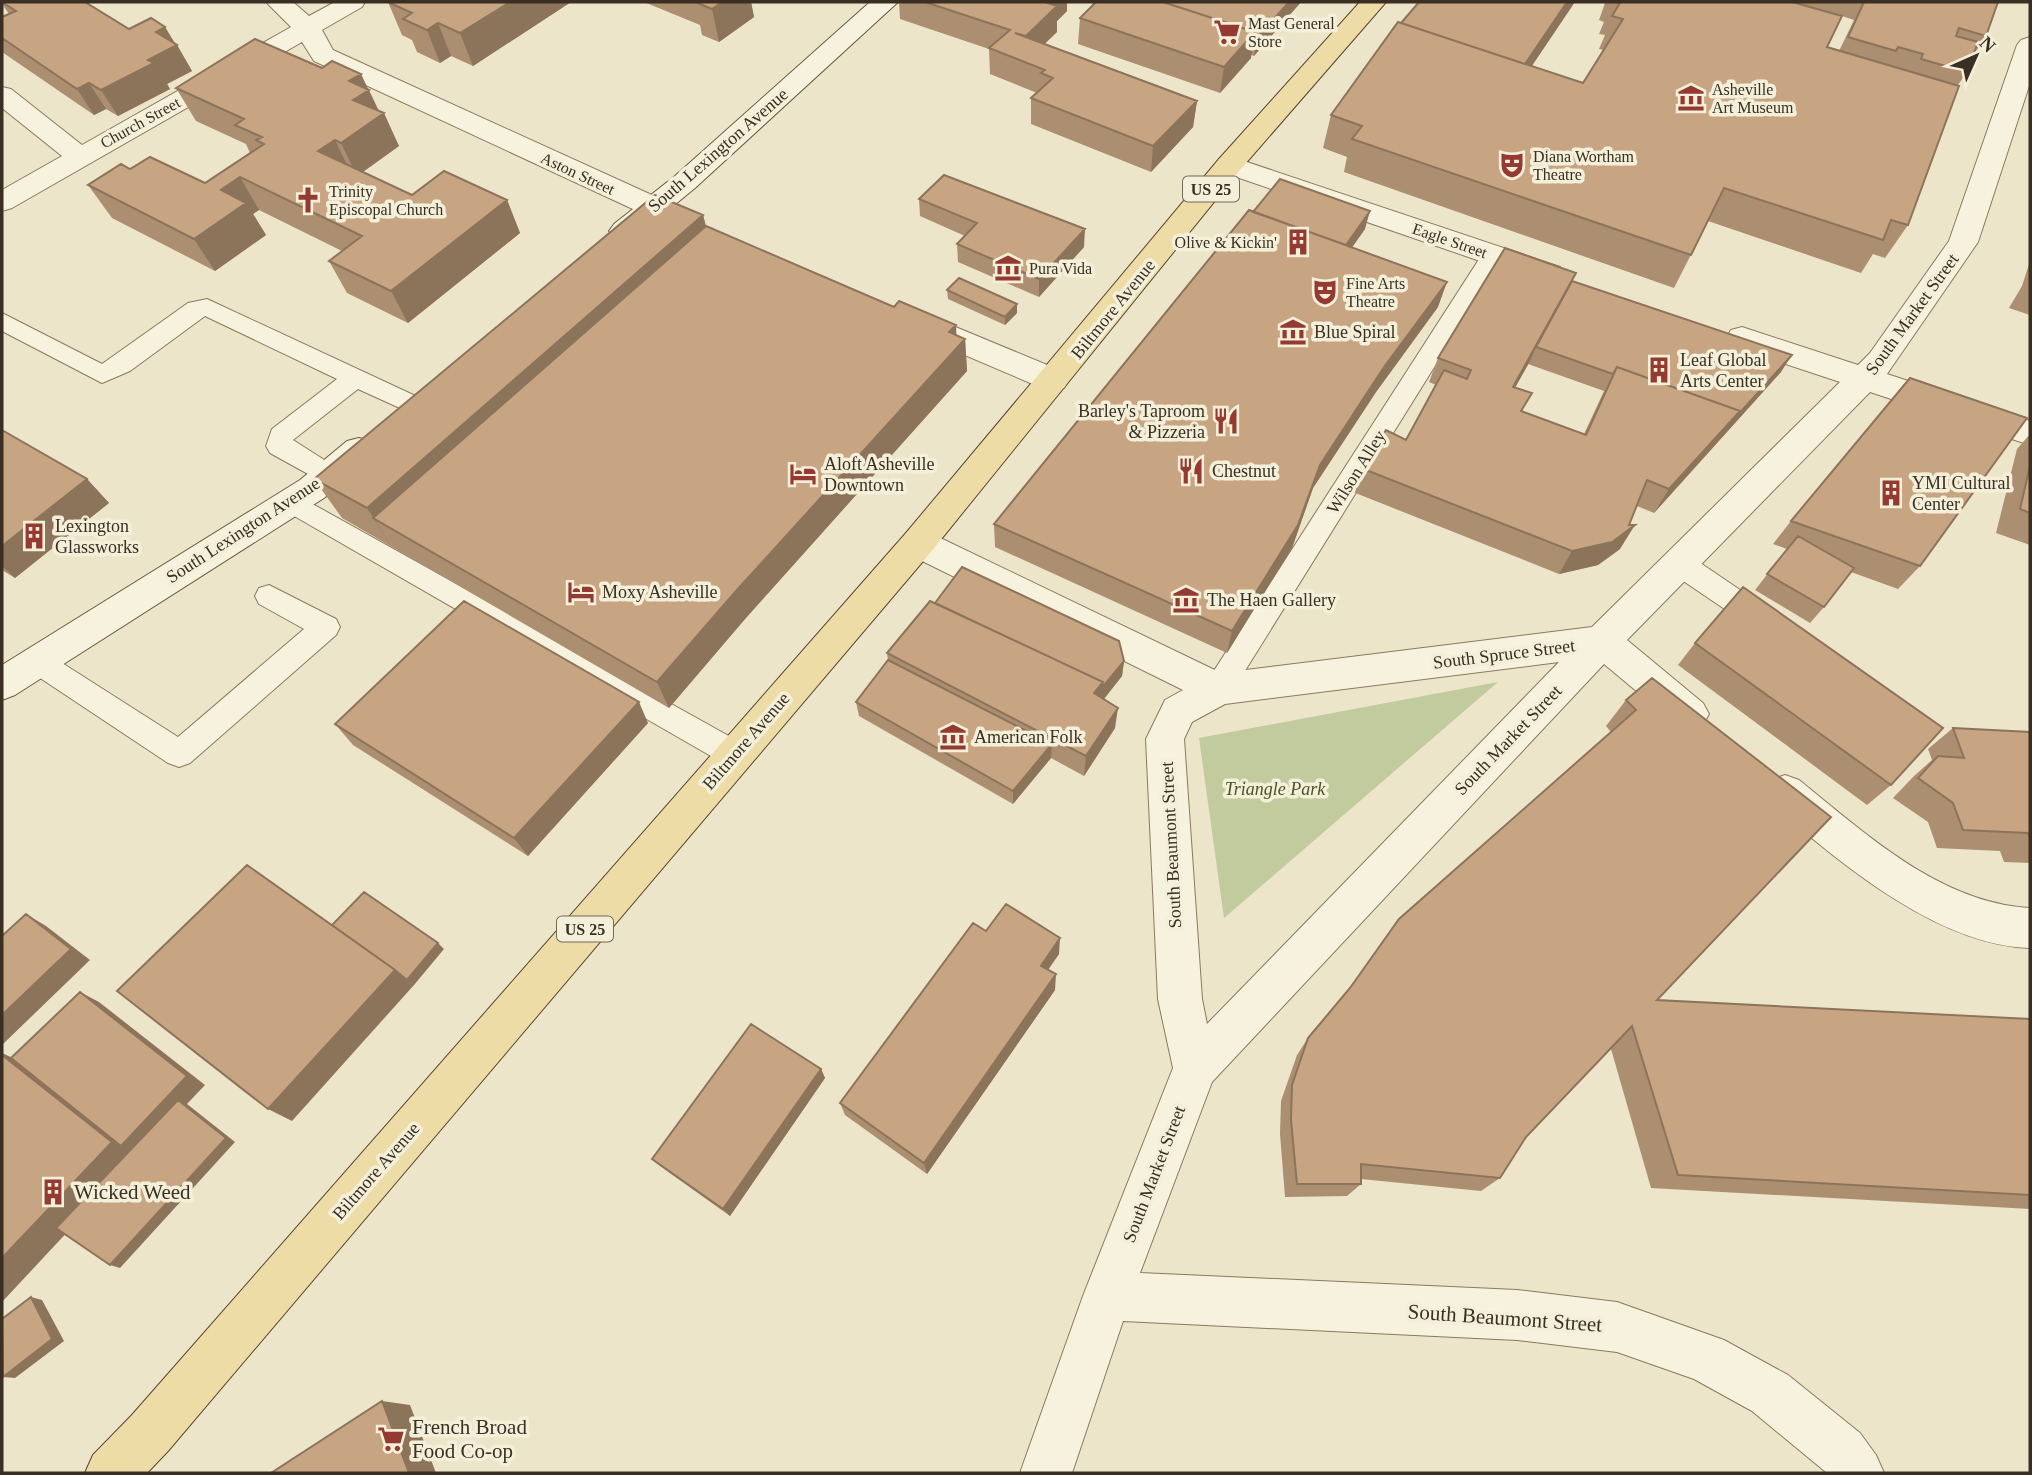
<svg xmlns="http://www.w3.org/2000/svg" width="2032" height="1475" viewBox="0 0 2032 1475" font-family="'Times New Roman',serif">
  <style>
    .green { fill: #c2cb9e }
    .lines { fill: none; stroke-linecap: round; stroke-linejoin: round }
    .lane-casing { stroke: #89795f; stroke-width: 2 }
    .street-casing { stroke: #89795f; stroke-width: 2 }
    .secondary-casing { stroke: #6b5a42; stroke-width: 2 }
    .primary-casing { stroke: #574733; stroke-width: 2 }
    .lane { fill: #f7f2dd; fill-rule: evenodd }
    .street { fill: #f7f2dd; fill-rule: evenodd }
    .secondary { fill: #f7f2dd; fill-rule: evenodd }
    .primary { fill: #eddca5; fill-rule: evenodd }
    .wall { fill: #ac8e70; fill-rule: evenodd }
    .shaded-wall { fill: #8c745b }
    .building { fill: #c8a582; stroke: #8c745b; stroke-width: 2 }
    .labels { text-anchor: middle; stroke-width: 7; stroke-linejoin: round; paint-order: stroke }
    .far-poi-label { font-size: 16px; fill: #3a2f22; stroke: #f4efd9; text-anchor: start }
    .far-street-label { font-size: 16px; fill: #3a2f22; stroke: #f4efd9 }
    .shield { fill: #f4efd9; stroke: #726959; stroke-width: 2 }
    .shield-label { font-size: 16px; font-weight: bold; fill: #3a2f22 }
    .street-label { font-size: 18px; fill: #3a2f22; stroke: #f4efd9 }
    .poi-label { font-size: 18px; fill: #3a2f22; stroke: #f4efd9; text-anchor: start }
    .park-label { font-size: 18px; font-style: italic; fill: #475529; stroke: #f4efd9 }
    .near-poi-label { font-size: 21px; fill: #3a2f22; stroke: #f4efd9; text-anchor: start }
    .near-street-label { font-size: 21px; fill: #3a2f22; stroke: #f4efd9 }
  </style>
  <rect width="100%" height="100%" fill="#ede5ca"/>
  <!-- green -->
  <path class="green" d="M1498,682L1224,918L1199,738Z"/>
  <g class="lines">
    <!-- lane casing -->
    <g class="lane-casing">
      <path id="lane" d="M1493,247L1501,250L1504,255L1228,698L1218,701L1208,698L1203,689L1208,680L1485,250Z
        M207,299L422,399L426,405L422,411L413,414L358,389L293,440L337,468L341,475L337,482L328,485L270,453L266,446L272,429L337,379L205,316L130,371L102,383L2,331V313L102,364L188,303Z
        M291,492L745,745L749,754L745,763L734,767L723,763L282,509L278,502L282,495Z
        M1680,553L1690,556L1777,615L1781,623L1777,631L1767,634L1757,631L1670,572L1666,564L1670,556Z
        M269,585L336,619L340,627L336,635L190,763L179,767L168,763L28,670L24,662L28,654L38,650L48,654L178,737L304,629L259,604L255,596L259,588Z"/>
    </g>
    <!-- street casing -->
    <g class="street-casing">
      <path id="street" d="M266,2H293L309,16L335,2H365L362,7L322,30L333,50L698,216L703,223L698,230L688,232L678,230L314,61L302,42L12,208L2,211V190L62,156L2,108V87L11,89L82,145L291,27Z
        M2030,37V83L1978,242L1887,374L2030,421V445L1870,392L1627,640L1703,703L1709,714L1703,725L1690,730L1677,725L1604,664L1212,1082L1140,1273L1517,1290L1617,1302L1724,1340L1788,1375L1860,1433L1876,1455L1884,1473H1827L1752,1411L1694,1379L1617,1352L1517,1340L1123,1321L1072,1473H1020L1083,1296L1173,1068L1158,999L1146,739L1165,700L1183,690L906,553L901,543L906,533L918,529L930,533L1221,673L1592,627L1840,382L1731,346L1726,338L1731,330L1742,327L1858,365L1870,353L1949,241L2017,45L2021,40ZM1559,662L1207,1024L1202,999L1184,739L1192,722L1225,704Z
        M1229,156L1560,267L1564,274L1560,281L1549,284L1538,281L1219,171L1215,165L1219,159Z
        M917,311L1064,372L1069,380L1064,388L1053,391L1042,388L906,330L902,322L906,314Z
        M1785,775L1799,780C1866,834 1940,903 2030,908V948C1936,945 1840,862 1771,804L1765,792L1771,780Z"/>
    </g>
    <!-- secondary casing -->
    <g class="secondary-casing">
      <path id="secondary" d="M870,2H898L695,188L634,238L624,241L614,238L609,231L614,224L675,176Z
        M359,438L371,441L376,450L371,459L324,498L15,695L2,700V665L300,480L347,441Z"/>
    </g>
    <!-- primary casing -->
    <g class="primary-casing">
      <path id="primary" d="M1360,2H1386L1239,171L930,553L168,1451L147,1473H85L93,1455L132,1415L906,533L1219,159Z"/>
    </g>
    <!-- lane -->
    <use href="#lane" class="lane"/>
    <!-- street -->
    <use href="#street" class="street"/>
    <!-- secondary -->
    <use href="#secondary" class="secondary"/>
    <!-- primary -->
    <use href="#primary" class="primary"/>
  </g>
  <!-- wall -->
  <path class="wall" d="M2,2L129,29L165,27L175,43L177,45L192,71L167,84L170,89L118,116L106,109L94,115L2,52V17L9,14L2,4Z
    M388,2H571L473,66L451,56L440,63L417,52L412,40L402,35Z
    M644,2H751L754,17L719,42L702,35L700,25Z
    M899,2H1067V11L1057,21V32L1044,44L1197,101L1193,127L1151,172L1031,124V98L1037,93L990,74L989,49L900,19Z
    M1088,2H1301L1254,56L1251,55V58L1220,93L1078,44L1080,18L1094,4Z
    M1602,2H1998L1986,36L1974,54L1967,72L1958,85L1908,225L1885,258L1873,254L1861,273L1708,221L1674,288L1344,172L1347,157L1323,148L1331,115L1532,66L1583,83L1604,50L1599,49L1605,35L1599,34L1604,22L1599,20L1605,3ZM1842,16L1854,20L1839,51L1827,47Z
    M176,88L369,90L379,111L399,146L363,172L412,195L507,200L520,233L408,323L347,293L329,261L342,251L259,210L253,214L266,235L215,271L112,218L88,185L130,169L205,183L250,153L246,144L196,121Z
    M919,199L1084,247L1039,297L958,262L957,244L965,236L920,216Z
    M1253,212L1365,229L1352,247L1438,307L1376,392L1313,488L1292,548L1227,653L995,547L994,524Z
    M703,215L706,226L894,307L956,325V335L965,339L967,371L745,619L669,708L342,518L314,479Z
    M2030,261V315L2009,308L2022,286Z
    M1576,273L1572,281L1781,372L1654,513L1637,506L1620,549L1598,565L1559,574L1353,492L1361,468L1406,440L1436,385L1429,382L1438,358ZM1530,361L1528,364L1604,391L1584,434L1523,412L1515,387Z
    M947,290L1017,313L1005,325L948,299Z
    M2,430L87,479L109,503L15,578L2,570Z
    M2030,434V545L1996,533L2017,449Z
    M1791,521L1920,566L1898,589L1851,572L1824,607L1810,623L1755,590L1787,549L1773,544Z
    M935,603L1124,661L1122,676L1103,699L1115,728L1084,776L1051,758L1013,804L859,716L856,702L888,660L887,653Z
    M1695,643L1891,785L1867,805L1678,665Z
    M1652,678L1657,1000L2030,1019V1209L1651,1188L1611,1049L1526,1137L1500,1178L1481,1191L1361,1179V1184L1347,1196L1285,1197L1280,1134L1281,1101L1297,1055L1308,1038L1611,732L1606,726L1626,700Z
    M648,723L528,856L353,745L335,724Z
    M1953,728L2030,732V863L2004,862L2000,851L1937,848L1928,822L1893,798L1914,776L1932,760L1928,749Z
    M986,931L1059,954L1048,970L1055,990L927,1174L845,1115L840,1103Z
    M821,1069L825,1078L730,1216L660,1166L652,1159Z"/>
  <!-- shaded-wall -->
  <path class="shaded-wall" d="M510,2H571L473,66L460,33Z
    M713,2H751L754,17L719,42L712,9Z
    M1050,2H1067V11L1057,21V32L1026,62V36Z
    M1289,2H1301L1254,56L1257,38Z
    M1567,2H1575L1511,97L1521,71Z
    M438,23L451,56L440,63L427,30Z
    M165,27L176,46L177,45L192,71L167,84L170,89L118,116L101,90L148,60L156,32Z
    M1255,32L1251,58L1220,93L1224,67Z
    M361,74L381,116L384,113L399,146L357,176L341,143L353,100L349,81Z
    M89,83L106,109L94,115L77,89Z
    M1197,101L1193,127L1151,172L1153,146Z
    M335,140L351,173L318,151Z
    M240,177L259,210L253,214L266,235L215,271L194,239L221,190Z
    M507,200L520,233L408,323L391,291Z
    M1370,211L1365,229L1337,269L1342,251Z
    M703,215L714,258L373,518L392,547L367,508Z
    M1085,229L1084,247L1039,297V279Z
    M1576,273L1564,298L1536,347L1530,361L1502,411L1513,387Z
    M1447,282L1438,307L1376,392L1313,488L1292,548L1227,653L1232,631L1320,465L1384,367Z
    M1017,304V313L1005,325V317Z
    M956,325L957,348L965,339L967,371L745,619L669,708L657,682Z
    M1792,355L1781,372L1654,513L1669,489Z
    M87,479L109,503L15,578L2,566V546Z
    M1635,525L1620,549L1598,565L1559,574L1572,551Z
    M1124,661L1122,676L1101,703L1102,688Z
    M1103,682L1101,703L1094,693Z
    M639,702L648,723L528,856L514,838Z
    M1118,708L1115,728L1084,776L1086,756Z
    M1052,744L1051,758L1013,804V791Z
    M26,914L46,926L90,960L2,1045V1015Z
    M1060,938L1059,954L1040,981L1041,966Z
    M438,943L444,949L414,985L407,980Z
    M395,970L414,985L292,1121L268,1109Z
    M1056,974L1055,990L927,1174L924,1163Z
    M80,992L99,1002L205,1085L187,1104L235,1142L120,1268L110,1265L185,1106L2,1302V1053L28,1065Z
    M821,1069L825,1078L730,1216L723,1209Z
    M31,1297L42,1300L64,1341L15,1378L3,1377Z
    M382,1401L410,1405L436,1473H409Z"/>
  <!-- building -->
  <path class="building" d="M2,2H85L129,29L151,18L165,27L156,32L177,45L148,60L154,63L101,90L89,83L77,89L2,38V17L16,11Z
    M388,2H510L460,33L438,23L427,30L403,19L412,13Z
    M695,2H722L712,9Z
    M925,2H1050L1048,3L1057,6L1026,36L1015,33L1197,101L1153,146L1031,98L1053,78L1041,73L1045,70L989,48L1010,30Z
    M1096,2H1163L1255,32L1224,67L1080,18Z
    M1163,2H1289L1257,38L1254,37L1255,32Z
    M1419,2H1567L1525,64L1401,23Z
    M1616,2H1792L1842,16L1827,47L1959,86L1908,225L1891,220L1883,240L1724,188L1691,255L1352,139L1362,126L1331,115L1398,22L1583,83L1623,19L1612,16L1620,3Z
    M1864,2H1998L1986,36L1959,28L1956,36L1978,42L1967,72L1921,59L1923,54L1898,47L1896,51L1848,37Z
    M255,39L322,68L332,61L361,74L349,81L369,90L353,100L384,113L341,143L335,140L318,151L412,195L444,171L507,200L391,291L329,261L362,236L240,177L221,190L246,203L194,239L88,185L121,164L130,169L150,157L205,183L264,144L256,140L262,137L235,125L244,119L176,88Z
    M944,175L1085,229L1039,279L957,244L977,223L919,199Z
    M1280,179L1370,211L1346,245L1253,212Z
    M655,195L703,215L367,508L314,479Z
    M1249,210L1447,282L1384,367L1320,465L1298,525L1232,631L994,524Z
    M706,226L894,307L899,301L956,325L949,332L965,339L736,591L657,682L373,518Z
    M1505,248L1576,273L1513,387L1532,393L1521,411L1586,435L1617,367L1740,411L1669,489L1647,480L1629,525H1635L1612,542L1572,551L1361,468L1386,430L1406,440L1444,370L1467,379L1471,370L1438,358Z
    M959,278L1017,304L1005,317L947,290Z
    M1572,281L1792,355L1735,418L1740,411L1617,367L1613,374L1536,347Z
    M1910,378L2027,418L1920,566L1791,521Z
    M2,430L87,479L2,546Z
    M2030,466V513L2020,509Z
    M1798,536L1854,568L1824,607L1767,574Z
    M962,567L1119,641L1124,661L1102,688L1103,682L935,603Z
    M1743,587L1943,728L1891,785L1695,643Z
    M464,601L639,702L514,838L335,724Z
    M930,601L1103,682L1094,693L1118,708L1086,756L887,653Z
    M888,660L1052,744L1013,791L856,702Z
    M1652,678L1831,817L1657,1000L2030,1019V1195L1678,1175L1632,1026L1526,1137L1500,1178L1361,1164V1184H1297L1291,1120L1292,1085L1308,1038L1350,988L1399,919L1636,710L1626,700Z
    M1953,728L2030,732V838L2028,833L1963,830L1953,803L1918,778L1938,756L1964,758Z
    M247,865L395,970L268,1109L117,991Z
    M364,892L438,943L407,980L395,970L332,925Z
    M1006,904L1060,938L1041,966L1056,974L924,1163L840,1103L973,923L986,931Z
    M26,914L71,949L2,1015V936Z
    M80,992L187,1076L121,1146L11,1058Z
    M751,1024L821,1069L723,1209L652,1159Z
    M2,1055L112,1142L2,1258Z
    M178,1100L226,1138L110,1265L56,1228Z
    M31,1297L52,1339L3,1377L2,1319Z
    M382,1401L409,1473H271Z"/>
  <!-- icons -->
  <defs>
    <g id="supermarket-bare" transform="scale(2.1)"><path d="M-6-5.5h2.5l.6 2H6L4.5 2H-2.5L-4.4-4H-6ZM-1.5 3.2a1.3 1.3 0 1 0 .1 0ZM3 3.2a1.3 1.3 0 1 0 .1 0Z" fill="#943a32" stroke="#f4efd9" stroke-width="2.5" paint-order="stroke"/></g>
    <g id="museum-bare" transform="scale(2.1)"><path d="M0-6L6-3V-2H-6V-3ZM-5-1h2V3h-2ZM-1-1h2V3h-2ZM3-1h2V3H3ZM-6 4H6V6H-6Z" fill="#943a32" stroke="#f4efd9" stroke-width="2.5" paint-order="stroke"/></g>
    <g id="theatre-bare" transform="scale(2.1)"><path d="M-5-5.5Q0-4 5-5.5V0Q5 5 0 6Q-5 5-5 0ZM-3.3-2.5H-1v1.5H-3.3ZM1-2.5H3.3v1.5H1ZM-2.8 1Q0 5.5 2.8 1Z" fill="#943a32" stroke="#f4efd9" stroke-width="2.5" paint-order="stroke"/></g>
    <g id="church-bare" transform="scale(2.1)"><path d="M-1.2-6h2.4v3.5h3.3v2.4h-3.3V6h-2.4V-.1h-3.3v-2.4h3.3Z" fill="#943a32" stroke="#f4efd9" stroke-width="2.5" paint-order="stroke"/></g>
    <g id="building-bare" transform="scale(2.1)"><path d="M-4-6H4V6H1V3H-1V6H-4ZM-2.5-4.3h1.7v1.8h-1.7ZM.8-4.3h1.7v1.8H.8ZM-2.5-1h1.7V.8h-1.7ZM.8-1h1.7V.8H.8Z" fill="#943a32" stroke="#f4efd9" stroke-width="2.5" paint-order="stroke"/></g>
    <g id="restaurant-bare" transform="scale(2.1)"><path d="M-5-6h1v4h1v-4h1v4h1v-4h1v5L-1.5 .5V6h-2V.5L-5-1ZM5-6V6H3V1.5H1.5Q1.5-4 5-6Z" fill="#943a32" stroke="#f4efd9" stroke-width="2.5" paint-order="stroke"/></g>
    <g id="hotel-bare" transform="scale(2.1)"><path d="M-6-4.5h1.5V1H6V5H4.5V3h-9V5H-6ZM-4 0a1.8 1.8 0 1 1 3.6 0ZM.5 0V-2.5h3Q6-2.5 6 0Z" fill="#943a32" stroke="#f4efd9" stroke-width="2.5" paint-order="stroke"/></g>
  </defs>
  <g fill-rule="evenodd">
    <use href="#supermarket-bare" x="1227" y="32"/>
    <use href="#museum-bare" x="1691" y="98"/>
    <use href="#theatre-bare" x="1512" y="165"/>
    <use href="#church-bare" x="308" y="200"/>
    <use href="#building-bare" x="1298" y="242"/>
    <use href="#museum-bare" x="1008" y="268"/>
    <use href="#theatre-bare" x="1325" y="292"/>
    <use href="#museum-bare" x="1293" y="332"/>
    <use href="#building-bare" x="1659" y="370"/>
    <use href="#restaurant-bare" x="1226" y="421"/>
    <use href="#restaurant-bare" x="1191" y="471"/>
    <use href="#hotel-bare" x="803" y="474"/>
    <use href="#building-bare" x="1891" y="493"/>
    <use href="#building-bare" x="34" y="536"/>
    <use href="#hotel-bare" x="581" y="592"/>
    <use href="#museum-bare" x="1186" y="600"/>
    <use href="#museum-bare" x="953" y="737"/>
    <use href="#building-bare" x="53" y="1192"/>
    <use href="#supermarket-bare" x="391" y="1439"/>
  </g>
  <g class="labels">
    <!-- far-poi labels -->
    <g class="far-poi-label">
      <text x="1248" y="29">Mast General<tspan x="1248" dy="18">Store</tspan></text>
      <text x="1712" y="95">Asheville<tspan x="1712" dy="18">Art Museum</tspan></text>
      <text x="1533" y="162">Diana Wortham<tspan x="1533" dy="18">Theatre</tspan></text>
      <text x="329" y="197">Trinity<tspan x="329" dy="18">Episcopal Church</tspan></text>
      <text x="1277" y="248" text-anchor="end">Olive &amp; Kickin'</text>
      <text x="1029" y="274">Pura Vida</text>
      <text x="1346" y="289">Fine Arts<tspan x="1346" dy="18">Theatre</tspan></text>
    </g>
    <!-- far-street labels -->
    <g class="far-street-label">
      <text transform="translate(140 122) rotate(-29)" y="6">Church Street</text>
      <text transform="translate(578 173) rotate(25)" y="6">Aston Street</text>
      <text transform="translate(1450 240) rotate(19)" y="6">Eagle Street</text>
    </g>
    <!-- shield labels -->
    <g class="shield">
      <rect x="1183" y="176.5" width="56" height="25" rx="5"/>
      <rect x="557" y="916.5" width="56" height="25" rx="5"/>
    </g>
    <g class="shield-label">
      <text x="1211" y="195">US 25</text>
      <text x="585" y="935">US 25</text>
    </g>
    <!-- street labels -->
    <g class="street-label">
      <text transform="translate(718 150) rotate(-41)" y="6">South Lexington Avenue</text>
      <text transform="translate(1113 309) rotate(-51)" y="6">Biltmore Avenue</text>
      <text transform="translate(1912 314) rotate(-54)" y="6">South Market Street</text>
      <text transform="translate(1356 472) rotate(-58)" y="6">Wilson Alley</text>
      <text transform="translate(243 530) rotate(-33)" y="6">South Lexington Avenue</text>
      <text transform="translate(1504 654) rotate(-7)" y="6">South Spruce Street</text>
      <text transform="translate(1508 740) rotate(-46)" y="6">South Market Street</text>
      <text transform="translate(746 741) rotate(-49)" y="6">Biltmore Avenue</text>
      <text transform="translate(1171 845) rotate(-93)" y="6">South Beaumont Street</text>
      <text transform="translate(376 1171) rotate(-49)" y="6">Biltmore Avenue</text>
      <text transform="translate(1154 1174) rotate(-69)" y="6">South Market Street</text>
    </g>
    <!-- poi labels -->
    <g class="poi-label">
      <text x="1314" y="338">Blue Spiral</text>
      <text x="1680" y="366">Leaf Global<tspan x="1680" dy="21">Arts Center</tspan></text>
      <text x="1205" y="417" text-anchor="end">Barley's Taproom<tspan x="1205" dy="21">&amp; Pizzeria</tspan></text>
      <text x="824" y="470">Aloft Asheville<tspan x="824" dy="21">Downtown</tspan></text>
      <text x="1212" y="477">Chestnut</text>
      <text x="1912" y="489">YMI Cultural<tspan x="1912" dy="21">Center</tspan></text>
      <text x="55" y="532">Lexington<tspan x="55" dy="21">Glassworks</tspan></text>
      <text x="602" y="598">Moxy Asheville</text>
      <text x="1207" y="606">The Haen Gallery</text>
      <text x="974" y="743">American Folk</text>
    </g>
    <!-- park labels -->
    <g class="park-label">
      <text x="1275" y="795">Triangle Park</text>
    </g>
    <!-- near-poi labels -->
    <g class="near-poi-label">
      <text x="74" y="1199">Wicked Weed</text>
      <text x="412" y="1434">French Broad<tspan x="412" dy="24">Food Co-op</tspan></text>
    </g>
    <!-- near-street labels -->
    <g class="near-street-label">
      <text transform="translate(1505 1318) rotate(4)" y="7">South Beaumont Street</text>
    </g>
  </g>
  <!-- border -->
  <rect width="2032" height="1475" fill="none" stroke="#3a2f22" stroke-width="7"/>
  <!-- north arrow -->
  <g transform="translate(1976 56) rotate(45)" stroke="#f4efd9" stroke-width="5" paint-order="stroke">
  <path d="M0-5L12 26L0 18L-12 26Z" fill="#3a2f22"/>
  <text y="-10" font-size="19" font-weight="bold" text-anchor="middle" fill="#3a2f22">N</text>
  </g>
</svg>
